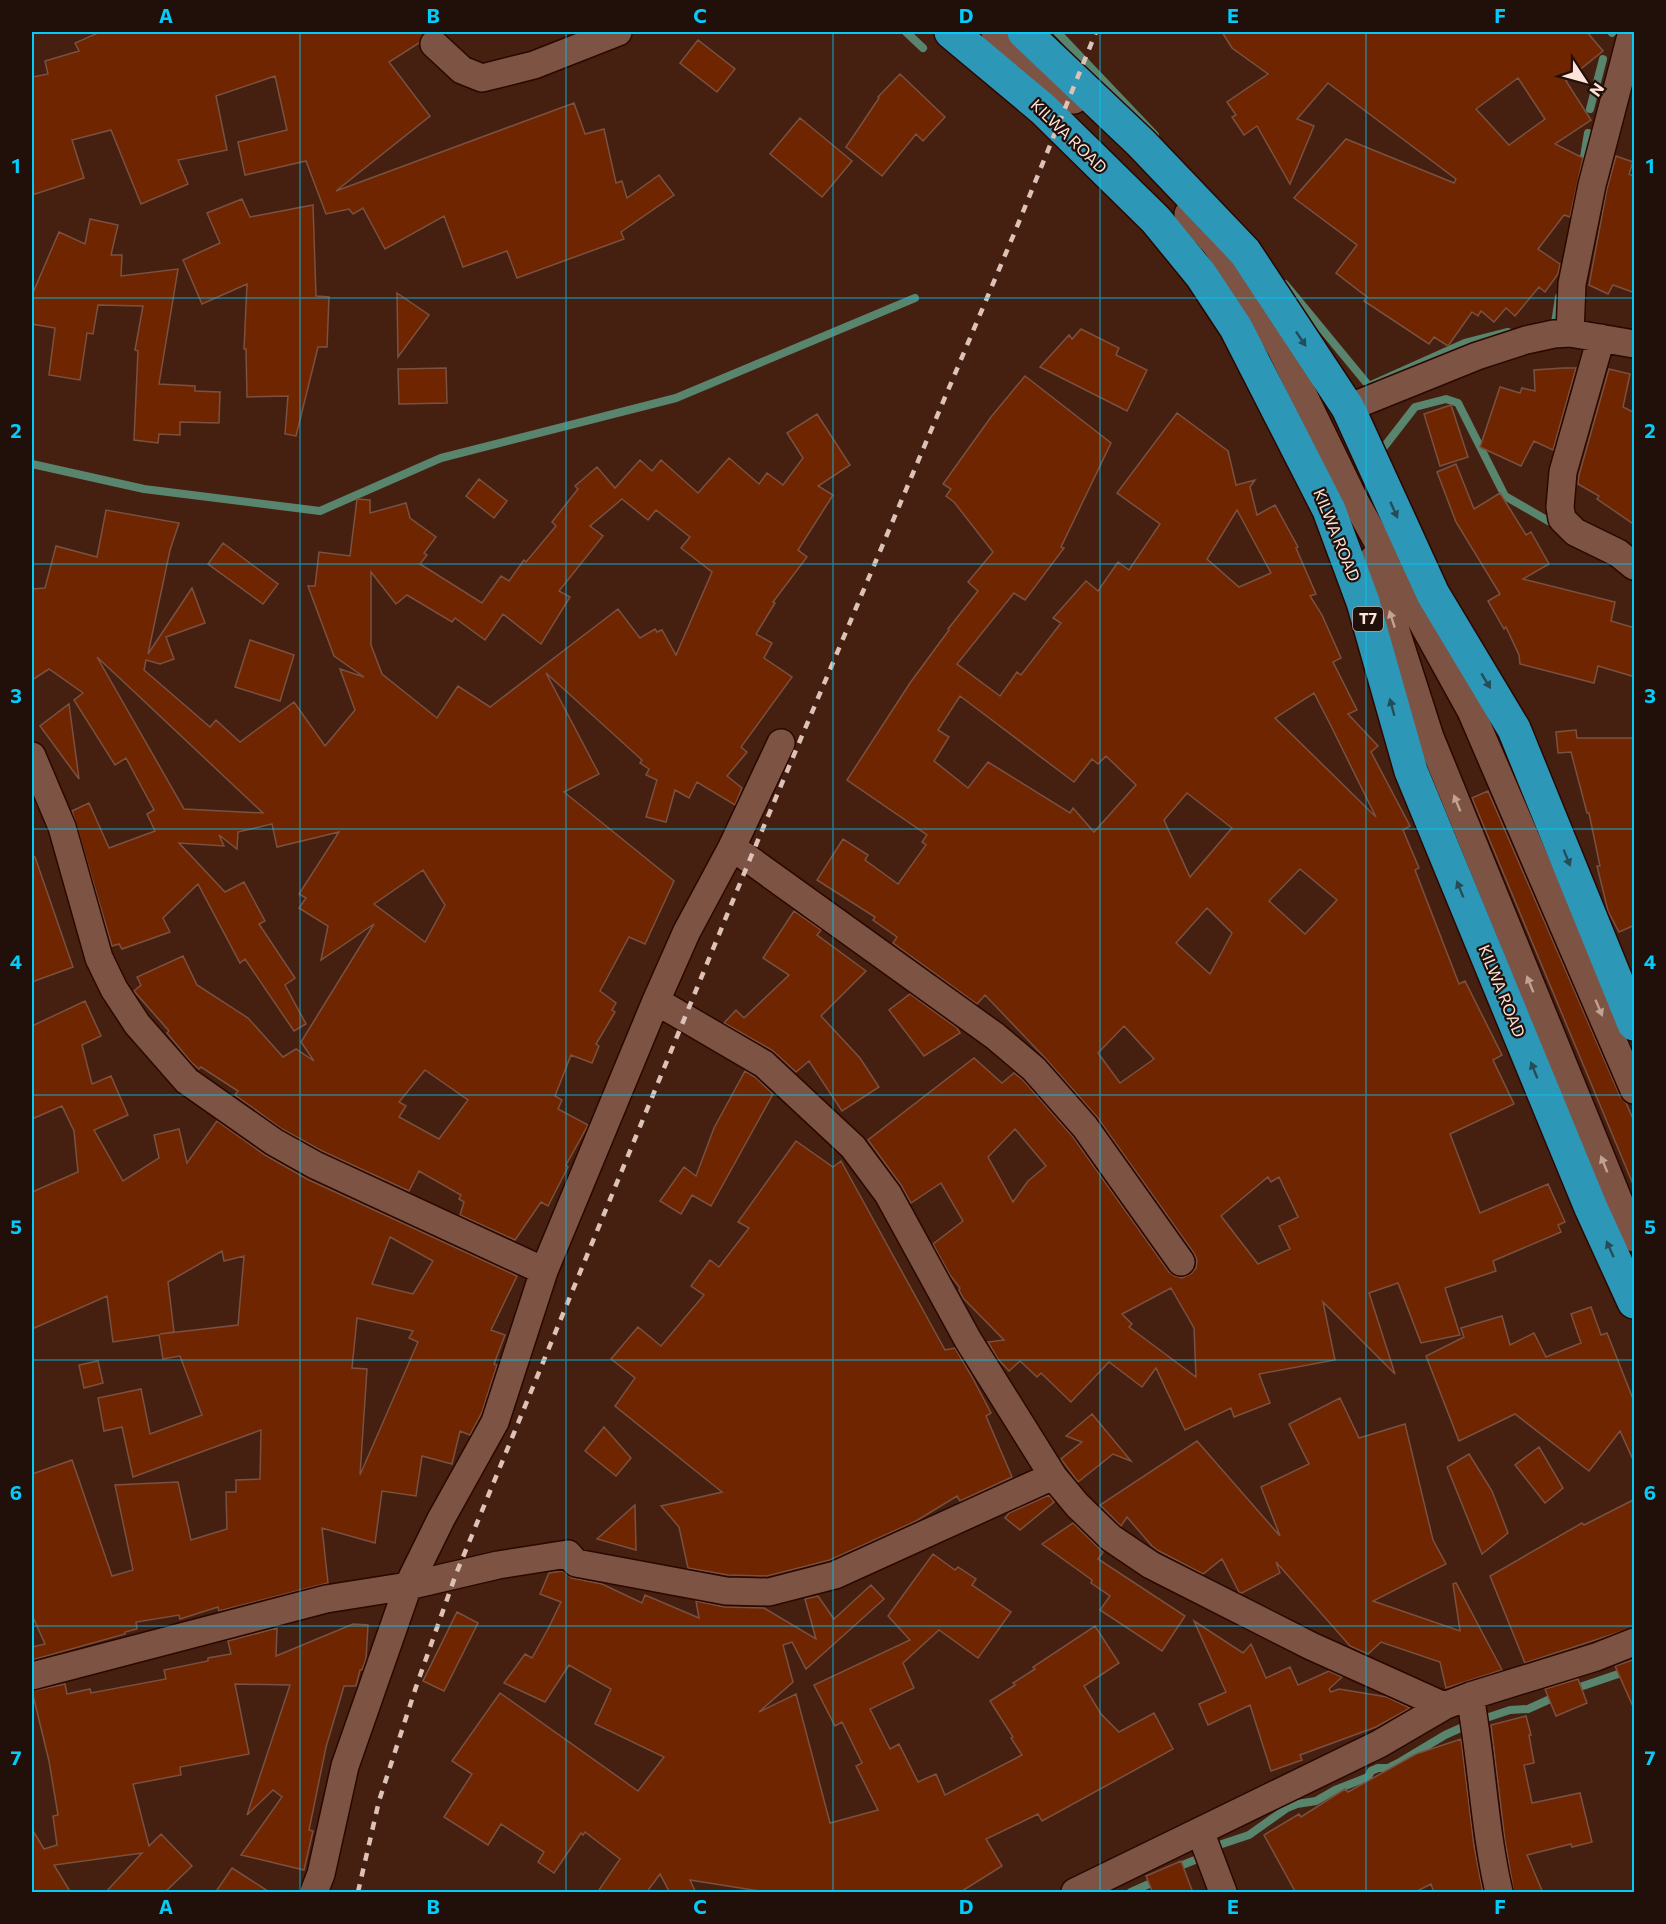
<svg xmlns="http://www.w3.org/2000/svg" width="1666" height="1924" viewBox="0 0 1666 1924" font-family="Commissioner,sans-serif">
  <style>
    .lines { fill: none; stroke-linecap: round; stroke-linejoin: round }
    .stream { stroke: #59856e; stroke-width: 8 }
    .building { fill: #6f2500; stroke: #7a5141; stroke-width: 1.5; fill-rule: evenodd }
    .minor-casing { stroke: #2a0800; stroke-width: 30 }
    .highway-casing { stroke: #2a0800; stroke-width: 36 }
    .minor { stroke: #7d5343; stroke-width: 27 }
    .highway { stroke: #2d97b7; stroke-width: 33 }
    .rail { stroke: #dec2b8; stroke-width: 4.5; stroke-dasharray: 8 8; stroke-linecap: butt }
    .oneway { fill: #264d57 }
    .oneway2 { fill: #c3a296 }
    .grid { fill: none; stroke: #04cbf9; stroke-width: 1.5; stroke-opacity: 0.55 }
    .labels { text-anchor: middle; stroke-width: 4.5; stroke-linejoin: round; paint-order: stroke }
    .shield { fill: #201009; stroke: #bba49b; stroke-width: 1.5 }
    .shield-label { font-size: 15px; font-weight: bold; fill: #fde3da }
    .street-label { font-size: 16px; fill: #fde3da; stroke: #201009 }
    .neatline { fill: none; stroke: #04cbf9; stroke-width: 2 }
    .grid-label { font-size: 20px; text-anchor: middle; font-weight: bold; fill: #04cbf9 }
  </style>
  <rect width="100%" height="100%" fill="#452011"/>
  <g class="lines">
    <!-- stream -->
    <path class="stream" d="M906,32L923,48
      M1057,32L1155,135
      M1612,33L1613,32
      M1590,109L1603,59
      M1580,181L1588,133
      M1285,284L1369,386L1465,343L1508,332
      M1555,323L1559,297
      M1384,447L1415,407L1446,399L1458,403L1505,496L1557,526
      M32,464L144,489L320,511L441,458L676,398L915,298
      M1574,1689L1627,1671
      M1175,1868L1195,1860L1207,1849L1249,1835L1287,1808L1297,1804L1316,1801L1335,1790L1368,1777L1371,1771L1378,1768H1388L1400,1762L1445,1735L1474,1722L1510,1710L1528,1709L1557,1696
      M1131,1892L1158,1880"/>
  </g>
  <!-- building -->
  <path class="building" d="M100,32H425L419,43L389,62L430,116L336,191L574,103L585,134L604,129L616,183L622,181L627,198L659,175L674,195L621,232L624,239L517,278L507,251L463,267L444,216L385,249L363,208L353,214L349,209L326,214L306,161L245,175L238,142L287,130L275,76L216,96L227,150L178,160L188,184L141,204L111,130L72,140L84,178L32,195V77L48,74L45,61L79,51L75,43Z
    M1222,32H1587L1603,51L1566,81L1591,120L1555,144L1583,158L1570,217L1564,215L1538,249L1560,264L1558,274L1545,292L1539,287L1515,316L1506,308L1494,322L1481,311L1478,316L1472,312L1448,346L1434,337L1429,344L1364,301L1367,297L1336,273L1357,245L1294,198L1346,139L1454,183L1456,179L1328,83L1297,119L1314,126L1290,184L1257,126L1244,135L1232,117L1236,115L1227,102L1268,74L1232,48ZM1518,78L1545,119L1509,145L1476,109Z
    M698,40L735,69L717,92L680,63Z
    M900,74L945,117L923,141L916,134L882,176L846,147L879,98L878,97Z
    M800,118L852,161L822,197L770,154Z
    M1616,156L1633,162L1629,174L1635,177V293L1613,285L1608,294L1589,285L1607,189Z
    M242,199L250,217L313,205L316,296L329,297L327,347H318L296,436L285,434L288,396L247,397L246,349H244L247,284L202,304L183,260L220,243L207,213Z
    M90,219L118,225L111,255H122L121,276L178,269L159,384L195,386V391L220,392L219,423L180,422V435L159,434L158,443L134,440L138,351L135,350L143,306L98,305L93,334L87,333L80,380L49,375L55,328L32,324V295L59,232L85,244Z
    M397,293L429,315L398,357Z
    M1081,329L1119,348L1116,355L1147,370L1127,411L1040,367L1069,335L1072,339Z
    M446,368L447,403L399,404L398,369Z
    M1563,368H1576L1553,450L1534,441L1521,466L1480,447L1500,387L1520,393L1522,388L1535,391L1534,370Z
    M1609,369L1630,374L1623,407L1635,413V525L1597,499L1599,496L1578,484L1579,475Z
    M1025,376L1111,443L1061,547L1064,548L1025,600L1014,593L957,664L1000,696L1017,672L1021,675L1061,623L1053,618L1086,581L1098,591L1118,562L1129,570L1160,524L1117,493L1177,413L1228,451L1236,485L1255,480L1250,487L1257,515L1275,505L1298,547L1296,548L1316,594L1310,596L1322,615L1341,658L1333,662L1357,710L1348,714L1378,746L1371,752L1410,826L1403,830L1419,868L1415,870L1459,984L1465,981L1502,1055L1493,1060L1514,1104L1450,1134L1480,1213L1548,1184L1565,1222L1558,1225L1561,1232L1493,1261L1496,1271L1445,1288L1460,1335L1421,1343L1398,1283L1369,1293L1395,1374L1323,1302L1335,1360L1259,1374L1270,1403L1234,1417L1231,1408L1185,1430L1156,1368L1142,1387L1109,1362L1071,1402L1041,1373L1037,1377L1020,1361L1009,1371L998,1359L988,1342L1004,1340L963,1298L959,1290L960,1288L950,1275L933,1244L963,1221L941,1183L911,1203L901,1185L868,1140L974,1058L1002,1083L1014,1073L1023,1080L1073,1137L1169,1272L1175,1276L1182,1278L1191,1274L1196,1268L1197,1260L1194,1253L1097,1117L1046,1059L985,995L977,1004L893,943L897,937L873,920L875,917L817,880L843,839L868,855L865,860L898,884L926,845L922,842L927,835L847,780L910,683L949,630L948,629L978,591L968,582L993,552L954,502L946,496L951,489L943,484L991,417ZM1237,510L1271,573L1239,587L1207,559ZM1314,693L1330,724L1376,817L1275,718ZM960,696L1074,782L1092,759L1098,764L1106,756L1136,785L1094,832L1073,808L1070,813L988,762L968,788L934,761L949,737L938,730ZM1187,793L1232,828L1190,877L1164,820ZM1300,869L1337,900L1305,934L1269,901ZM1207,908L1232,933L1210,974L1176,943ZM1124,1026L1154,1059L1120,1083L1098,1053ZM1015,1129L1046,1166L1028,1181L1013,1202L988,1157ZM1268,1177L1271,1182L1279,1177L1298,1217L1279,1226L1290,1249L1258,1264L1221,1216ZM1171,1288L1194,1328L1196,1377L1129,1327L1132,1324L1122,1314Z
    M1451,405L1468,457L1440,466L1424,414Z
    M817,414L850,465L818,486L833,495L798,550L807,557L773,602L775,603L756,634L772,643L764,658L792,677L741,747L747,752L727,776L742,788L735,805L697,782L689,798L675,790L666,822L646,817L657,780L646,775L649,769L640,763L642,760L546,673L599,774L564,792L674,881L645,944L629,937L600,991L616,1003L612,1010L615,1012L596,1044L599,1046L592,1063L571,1055L555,1096L562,1100L558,1109L588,1125L566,1165L568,1167L548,1206L541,1202L515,1240L460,1215L464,1202L459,1199L461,1195L419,1171L409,1191L322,1151L282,1129L235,1095L238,1091L201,1067L199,1069L191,1062L167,1033L169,1031L134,991L141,985L137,977L183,956L197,985L248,1018L283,1057L296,1049L314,1061L301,1042L374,924L321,960L328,926L299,908L306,898L299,894L339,832L277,847L272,824L238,832L237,849L219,835L224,846L179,843L225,892L244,882L265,921L259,924L295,978L285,985L306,1024L294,1031L245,959L240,963L198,884L163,918L170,932L122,949L119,944L112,946L72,811L89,803L109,848L155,831L147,814L154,810L126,758L115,765L74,700L83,693L49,669L32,680V589L45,588L56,546L97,557L106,510L179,523L170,550L148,654L192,588L205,623L166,637L174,659L160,664L146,660L144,670L210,727L216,720L240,742L294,702L325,746L355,710L340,669L364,677L334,656L308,586H315L319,552L350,556L357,499L370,500V513L406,503L410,518L436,537L424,553L427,555L420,564L482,603L501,576L509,581L524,560L526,562L556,526L552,522L578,489L575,486L597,467L615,488L640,460L652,471L661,460L698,493L729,458L759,484L767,473L783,485L803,458L787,433ZM622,499L648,520L656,510L690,537L681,548L712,572L676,655L662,630L657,632L655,629L640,638L618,609L490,707L458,686L437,718L382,674L371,645V572L396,604L407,595L452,622L455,618L485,640L503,614L541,644L570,597L559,591L603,536L590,526ZM97,657L127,685L263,813L184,809ZM423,870L445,905L425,942L374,904ZM425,1070L468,1100L439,1139L399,1117L406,1106L399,1102Z
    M1456,464L1474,509L1500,493L1526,535L1531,532L1549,564L1523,579L1615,602L1611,621L1635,628V677L1598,666L1594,683L1520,664L1519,655L1506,627L1504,629L1488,601L1500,594L1456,522L1437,472Z
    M479,479L507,501L494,518L466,496Z
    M223,543L278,584L263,604L208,564Z
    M250,640L294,655L280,701L235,687Z
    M69,704L79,779L40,726Z
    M1576,730L1577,738H1635V925L1619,932L1608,911L1597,866H1600L1589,813H1587L1571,752L1558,753L1556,732Z
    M1488,791L1620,1096L1626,1103L1635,1123V1189L1472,798Z
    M32,857H35L73,967L32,982Z
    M794,911L821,930L817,935L866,971L821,1016L860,1058L879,1087L842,1111L809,1061L796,1072L772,1050L724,1023L736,1010L744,1018L789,975L763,958Z
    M910,994L957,1028L960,1033L924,1056L889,1010Z
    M85,1001L101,1036L82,1045L92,1084L111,1076L128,1115L94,1130L123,1181L159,1158L154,1135L179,1129L187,1163L217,1121L265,1155L307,1179L517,1276L491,1330L505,1335L494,1364L497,1365L482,1412L470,1435L460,1431L452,1464L422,1456L416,1496L382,1491L375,1543L322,1528L328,1583L219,1611L218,1607L180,1619L179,1615L136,1622L137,1629L125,1632V1634L32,1660V1647L45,1644L32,1615V1474L72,1460L112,1576L133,1570L115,1485L178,1482L191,1540L227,1529L226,1492H236V1480L260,1479L261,1430L133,1477L122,1427L104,1431L98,1398L141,1389L150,1434L202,1415L180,1356L163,1359L159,1335L113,1342L107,1296L32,1329V1192L78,1172L74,1131L62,1106L32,1119V1026ZM390,1237L433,1261L413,1294L372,1284ZM222,1251L224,1261L244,1256L238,1325L160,1334L174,1332L168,1282ZM357,1318L413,1331L409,1338L418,1342L360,1475L367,1369L352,1368Z
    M745,1071L755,1077L773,1094L711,1206L692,1195L681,1214L660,1201L684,1167L696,1176L714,1128Z
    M796,1141L833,1167L841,1161L945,1350L955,1348L971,1375L991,1413L986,1416L1012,1477L960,1501L957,1496L916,1521L830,1560L767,1576L728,1575L688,1568L679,1527L661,1506L722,1492L615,1406L635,1378L611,1359L638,1327L661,1346L704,1295L691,1286L710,1260L719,1267L749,1228L738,1222Z
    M1591,1307L1601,1335L1607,1333L1635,1404V1464L1620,1431L1589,1471L1515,1414L1459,1441L1426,1356L1464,1337L1461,1328L1502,1316L1510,1345L1534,1333L1546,1357L1581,1343L1571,1314Z
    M98,1361L103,1383L84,1388L79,1365Z
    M1340,1398L1359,1438L1405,1424L1433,1540L1446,1564L1373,1601L1460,1631L1453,1584L1456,1583L1502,1670L1446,1688L1440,1662L1381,1642L1368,1654L1350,1646L1276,1562L1280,1573L1242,1593L1239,1592L1222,1559L1203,1574L1159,1551L1152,1546L1127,1517L1121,1526L1100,1505L1197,1441L1280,1536L1261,1487L1309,1464L1289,1424Z
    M1092,1414L1131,1461L1113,1454L1078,1482L1061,1459L1082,1442L1066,1436Z
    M604,1427L631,1458L616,1476L585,1451Z
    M1539,1447L1563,1488L1545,1503L1515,1465Z
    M1469,1454L1492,1491L1508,1533L1482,1554L1447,1467Z
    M1049,1495L1054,1502L1020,1530L1005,1518L1009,1513Z
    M1635,1499V1627L1525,1663L1490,1576L1582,1523L1584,1525Z
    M635,1505L636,1550L597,1539Z
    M1073,1523L1103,1552L1098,1559L1185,1616L1162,1651L1100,1610L1110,1596L1091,1583L1092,1580L1042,1544Z
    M933,1554L955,1570L958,1567L976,1579L972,1585L1011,1612L978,1658L939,1630L903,1663L914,1688L870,1709L890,1749L899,1744L918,1782L936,1774L945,1795L1022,1755L1011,1738L1013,1737L990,1701L1015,1685L1013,1683L1035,1669L1033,1667L1095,1626L1119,1663L1084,1686L1101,1714L1119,1732L1154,1713L1173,1749L1042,1821L1038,1814L986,1839L1002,1866L959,1893H772L690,1880L696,1893H670L660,1874L646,1893H597L620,1859L585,1832L583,1835L581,1833L554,1873L538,1862L544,1852L501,1824L488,1845L444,1817L472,1774L452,1761L500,1693L638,1791L664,1757L595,1724L611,1689L569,1665L545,1702L504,1683L525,1654L532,1658L549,1627L561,1602L540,1594L549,1573L562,1571L572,1578L602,1584L642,1603L645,1595L699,1618L696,1601L725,1607L764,1608L816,1639L805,1599L818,1596L834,1619L871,1585L884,1599L806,1669L792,1642L783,1645L793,1682L759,1712L796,1694L830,1823L878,1810L856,1766L862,1763L842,1722L835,1726L814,1685L910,1640L888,1616Z
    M457,1612L478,1623L444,1691L423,1681Z
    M1194,1621L1243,1653L1251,1644L1266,1678L1290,1667L1298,1685L1329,1671L1342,1677L1329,1689L1331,1692L1339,1689L1387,1697L1410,1708L1376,1727L1300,1755L1302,1760L1271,1771L1250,1705L1208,1725L1199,1704L1226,1692Z
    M353,1624L368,1625L366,1659L362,1670H360L356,1686H344L326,1747L309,1830L313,1831L304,1870L241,1855L282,1797L273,1790L247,1815L290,1685L235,1684L249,1754L180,1767L181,1775L133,1784L149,1846L161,1834L192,1866L164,1893H105L142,1853L54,1865L71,1893H32V1829L44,1849L57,1845L53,1816L58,1815L49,1761L32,1691L65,1684L67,1694L90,1689L91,1693L166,1679L164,1670L208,1661V1658L231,1654L228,1641L277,1628L276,1656Z
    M1635,1659V1711L1615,1666Z
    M1578,1679L1587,1703L1556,1716L1545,1689Z
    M1526,1716L1531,1735H1529L1534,1763L1524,1765L1532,1803L1580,1793L1592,1842L1572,1847L1571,1844L1527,1855L1543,1893H1514L1505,1841L1491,1725Z
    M1461,1739L1474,1846L1483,1893H1434L1431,1884L1413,1893H1296L1264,1835L1299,1814L1301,1817L1345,1789L1348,1792L1416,1754Z
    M1181,1861L1193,1893H1153L1146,1876Z
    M232,1868L271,1893H215Z"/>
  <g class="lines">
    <!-- minor casing -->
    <g class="minor-casing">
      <path id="minor" d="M995,32L1074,100
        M434,44L462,70L482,78L534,65L618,32
        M1188,214L1216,245L1247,292L1281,349L1355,501L1471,711L1634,1090
        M1570,333L1572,284L1592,185L1632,32
        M1601,338L1563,472L1560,507L1562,519L1575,532L1618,553L1634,566
        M1348,408L1477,356L1526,340L1554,334L1570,333L1634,344
        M1373,559L1430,737L1634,1238
        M32,756L62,827L99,958L114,989L137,1024L187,1081L274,1142L315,1165L544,1271
        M732,847L995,1036L1034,1069L1085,1127L1181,1262
        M656,1001L764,1064L853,1147L888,1194L968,1340L1053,1476L1077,1505L1111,1538L1151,1565L1311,1646L1444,1706
        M32,1676L326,1599L408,1586L498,1565L568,1554L576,1563L726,1591L769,1592L835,1575L1053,1476
        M1470,1696C1482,1761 1484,1828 1499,1892
        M1200,1831L1223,1892
        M314,1892L321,1874L345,1766L408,1586L441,1519L495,1422L544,1271L656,1001L687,931L732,847L781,743
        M1075,1892L1379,1744L1444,1706L1470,1696L1596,1657L1634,1642"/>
    </g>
    <!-- highway casing -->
    <g class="highway-casing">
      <path id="highway" d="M951,32L1043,109L1156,220L1201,275L1236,328L1329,510L1363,602L1411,771L1591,1208L1634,1302
        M1024,32L1141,143L1245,252L1348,408L1433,594L1514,729L1634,1024"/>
    </g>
    <!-- minor -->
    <use href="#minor" class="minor"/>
    <!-- highway -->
    <use href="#highway" class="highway"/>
    <!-- rail -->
    <path class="rail" d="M358,1892L379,1801L416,1687L456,1574L750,859L1014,234L1096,32"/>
  </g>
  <!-- one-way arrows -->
  <defs><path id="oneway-solid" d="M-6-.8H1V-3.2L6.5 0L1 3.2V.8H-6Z" transform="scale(1.5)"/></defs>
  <g class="oneway">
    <use href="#oneway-solid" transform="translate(1301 339) rotate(56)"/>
    <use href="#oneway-solid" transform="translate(1394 510) rotate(66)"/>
    <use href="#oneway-solid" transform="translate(1486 681) rotate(59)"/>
    <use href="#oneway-solid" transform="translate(1392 707) rotate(-105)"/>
    <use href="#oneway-solid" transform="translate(1567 858) rotate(68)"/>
    <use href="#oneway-solid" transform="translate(1460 889) rotate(-112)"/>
    <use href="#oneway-solid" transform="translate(1534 1070) rotate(-112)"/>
    <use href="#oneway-solid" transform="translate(1610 1249) rotate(-114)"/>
  </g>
  <g class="oneway2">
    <use href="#oneway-solid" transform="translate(1392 619) rotate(-108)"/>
    <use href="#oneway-solid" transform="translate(1457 803) rotate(-112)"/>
    <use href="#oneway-solid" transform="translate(1530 984) rotate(-112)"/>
    <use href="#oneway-solid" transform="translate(1599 1008) rotate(67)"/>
    <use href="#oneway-solid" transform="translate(1604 1164) rotate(-112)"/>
  </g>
  <!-- grid -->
  <path class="grid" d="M300,32V1892M566,32V1892M833,32V1892M1100,32V1892M1366,32V1892M32,298H1634M32,564H1634M32,829H1634M32,1095H1634M32,1360H1634M32,1626H1634"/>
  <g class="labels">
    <!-- shield labels -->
    <rect class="shield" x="1353" y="607" width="30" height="24" rx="4.5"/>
    <g class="shield-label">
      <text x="1368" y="624">T7</text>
    </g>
    <!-- street labels -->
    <g class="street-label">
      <text transform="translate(1069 136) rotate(44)" y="6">KILWA ROAD</text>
      <text transform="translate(1337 535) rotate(68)" y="6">KILWA ROAD</text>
      <text transform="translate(1502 991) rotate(68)" y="6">KILWA ROAD</text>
    </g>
  </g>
  <!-- border -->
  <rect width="1666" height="1924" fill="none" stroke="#201009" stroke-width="66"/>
  <!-- north arrow -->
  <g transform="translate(1585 81) rotate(126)" stroke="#201009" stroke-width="4.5" paint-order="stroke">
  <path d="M0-4.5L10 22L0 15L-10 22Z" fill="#fde3da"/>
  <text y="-9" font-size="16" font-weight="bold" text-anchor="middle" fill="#fde3da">N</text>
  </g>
  <rect x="33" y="33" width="1600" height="1858" class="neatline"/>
  <g class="grid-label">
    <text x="166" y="23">A</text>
    <text x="433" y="23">B</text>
    <text x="700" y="23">C</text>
    <text x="966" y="23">D</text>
    <text x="1233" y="23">E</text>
    <text x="1500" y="23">F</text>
    <text x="16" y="173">1</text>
    <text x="1650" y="173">1</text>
    <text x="16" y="438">2</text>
    <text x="1650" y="438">2</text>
    <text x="16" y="703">3</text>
    <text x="1650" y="703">3</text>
    <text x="16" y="969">4</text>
    <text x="1650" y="969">4</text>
    <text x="16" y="1234">5</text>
    <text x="1650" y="1234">5</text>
    <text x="16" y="1500">6</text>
    <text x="1650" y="1500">6</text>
    <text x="16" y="1765">7</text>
    <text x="1650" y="1765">7</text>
    <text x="166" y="1914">A</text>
    <text x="433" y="1914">B</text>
    <text x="700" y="1914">C</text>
    <text x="966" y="1914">D</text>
    <text x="1233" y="1914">E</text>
    <text x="1500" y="1914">F</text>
  </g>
</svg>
